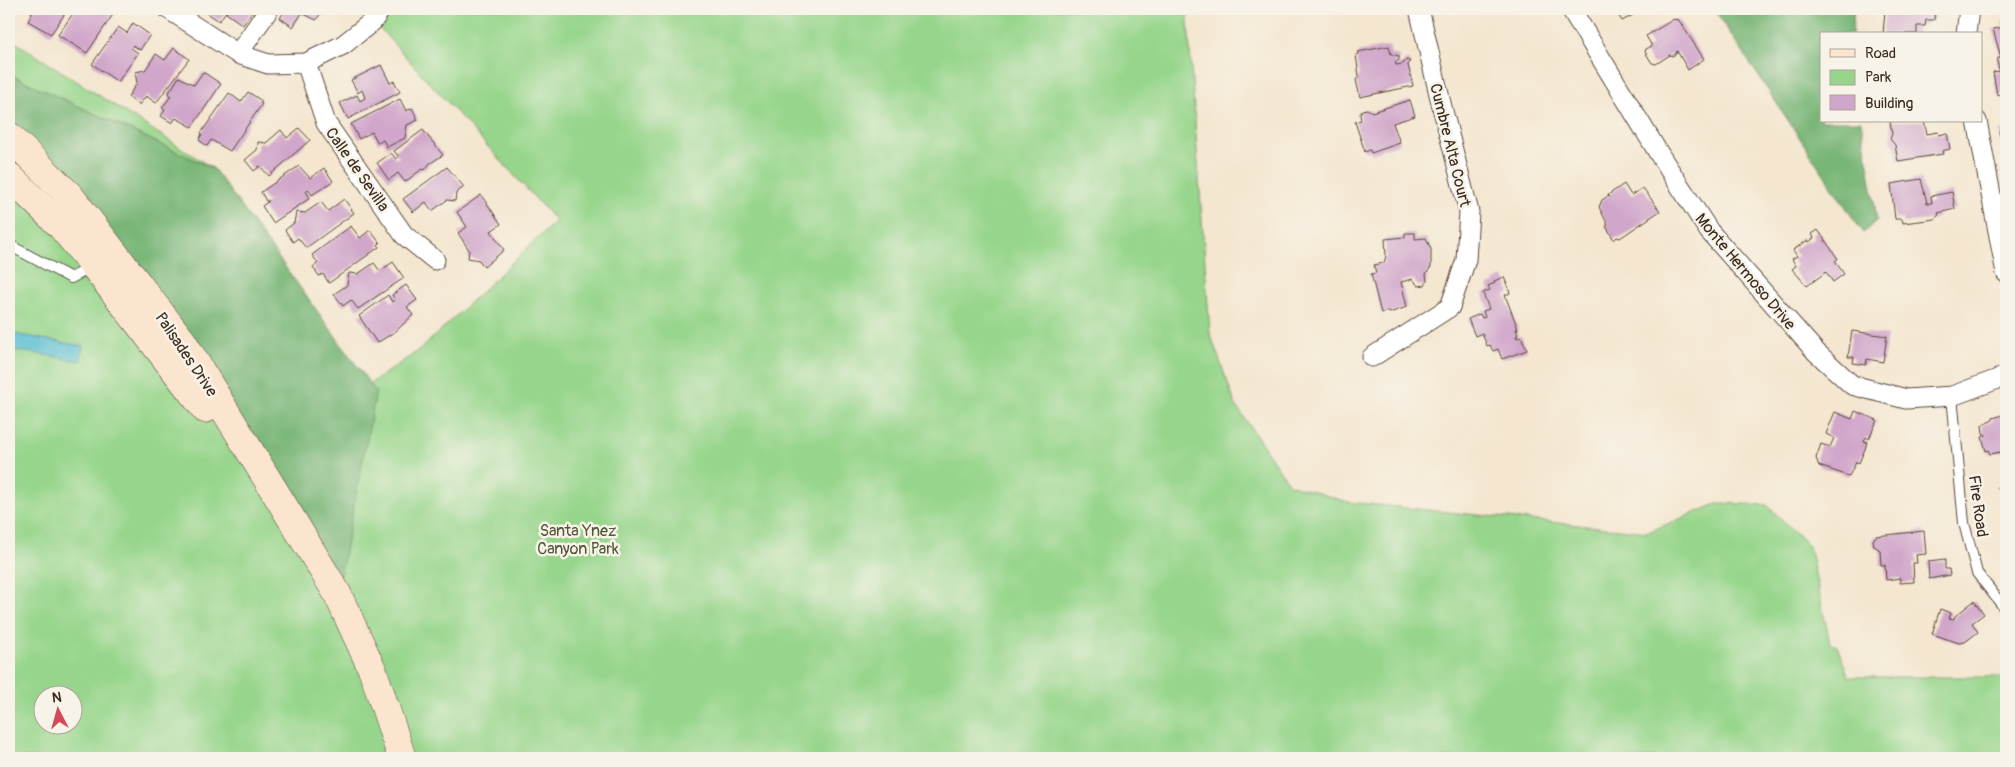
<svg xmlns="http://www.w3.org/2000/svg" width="2015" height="767" viewBox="0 0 2015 767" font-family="Pangolin,sans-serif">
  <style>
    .green { fill: #96d58b; stroke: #688054; fill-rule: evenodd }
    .forest { fill: #78b677; stroke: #5a704a }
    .water { fill: #55bdd3; stroke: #487478 }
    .building { fill: #d0a6ca }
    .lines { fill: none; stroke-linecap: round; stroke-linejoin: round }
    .lane-casing { stroke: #574639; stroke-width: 12 }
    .street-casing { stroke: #574639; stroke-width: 21 }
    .secondary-casing { stroke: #574639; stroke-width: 29 }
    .lane { stroke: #fff; stroke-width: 10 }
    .street { stroke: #fff; stroke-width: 19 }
    .secondary { stroke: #fbe5cf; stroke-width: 28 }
    .labels { text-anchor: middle; stroke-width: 5; stroke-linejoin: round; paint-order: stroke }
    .street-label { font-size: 16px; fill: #3b2a1e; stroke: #f7f3e8 }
    .park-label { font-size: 16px; fill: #525539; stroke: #f7f3e8 }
  </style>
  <rect width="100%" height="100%" fill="#f7f3e8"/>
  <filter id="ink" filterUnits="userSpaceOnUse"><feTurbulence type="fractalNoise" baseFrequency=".02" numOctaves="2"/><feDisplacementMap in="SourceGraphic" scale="10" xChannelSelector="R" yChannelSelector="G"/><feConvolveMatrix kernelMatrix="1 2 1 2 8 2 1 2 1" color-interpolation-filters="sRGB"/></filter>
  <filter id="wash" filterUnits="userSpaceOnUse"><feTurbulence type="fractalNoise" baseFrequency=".0096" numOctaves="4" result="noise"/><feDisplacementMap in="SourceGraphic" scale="20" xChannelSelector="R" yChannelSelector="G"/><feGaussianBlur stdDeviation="1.12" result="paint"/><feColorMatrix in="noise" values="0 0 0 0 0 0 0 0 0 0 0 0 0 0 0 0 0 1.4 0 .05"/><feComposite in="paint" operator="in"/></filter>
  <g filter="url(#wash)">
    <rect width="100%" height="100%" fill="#f4e6cf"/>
    <!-- green -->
    <path class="green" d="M381,9H1187L1210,333L1235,404L1289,484L1348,502L1648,532L1719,503L1767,505L1809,546L1830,644L1837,646L1849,677H2006V758H9V136L269,452L421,349L556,221L373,21ZM42,694H72V724H42Z
      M9,38L214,169L9,74Z"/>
    <!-- forest -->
    <path class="forest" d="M1714,9H1854L1852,34H1821V121H1861L1877,220L1863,233Z
      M9,74L214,169L376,392L337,593L247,445L9,136Z"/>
    <!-- water -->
    <path class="water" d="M9,333L83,346L80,361L9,349Z"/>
    <g id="blocks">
      <!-- building -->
      <path class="building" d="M31,9H68L51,34L28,21L32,14Z
        M76,9H84L90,13L93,9L116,10L87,53L58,35Z
        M201,9H228L219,21Z
        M230,9H254L243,25L226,13Z
        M286,9H324L316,20L302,13L293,27L280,18Z
        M1614,9H1644L1622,21Z
        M1880,9H1935L1934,20H1926L1925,26H1917V34H1883L1885,11Z
        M1674,19L1675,20L1678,19L1704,59L1688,70L1677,51L1676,54L1672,56L1670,55L1656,64L1652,63L1645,52L1646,49L1652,46L1646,36Z
        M2004,20H2006V93L1997,95L1993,72L2000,71L1997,63L1998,58H2001L1993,29L2005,27L2002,23Z
        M133,23L150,35L140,50L133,45L131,48L138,53L118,82L92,64L118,27L127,33Z
        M1389,46L1391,54L1399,56V60L1395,62L1396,65L1403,64L1406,60L1410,61L1408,65L1413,86L1360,97L1356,80L1359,76L1356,55L1359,54L1358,52Z
        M174,48L189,59L156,103L146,96L139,105L128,97L137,83L135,72L145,70L156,54L165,60Z
        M381,65L390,83L394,81L400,92L348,119L340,103L357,95L360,101L365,98L362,90L358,93L351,80Z
        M203,72L221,84L192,127L176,118L172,123L161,116L165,110L162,108L171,96L168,94L179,77L194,85Z
        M248,92L262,101L260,103L262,104L230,151L211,140L207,146L199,140L202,134L201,133L229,93L241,102Z
        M400,99L406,111L412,108L418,120L407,125L405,138L387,147L383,140L378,143L372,132L359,139L351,124Z
        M1410,100L1415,116L1393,123L1400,143L1371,153L1370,150L1365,152L1355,122L1361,120L1360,114L1362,110L1367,109L1372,112Z
        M1890,121H1924L1927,134L1938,132L1939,135L1947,133L1950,149L1942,151L1943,154L1898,161L1895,145L1890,139L1892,134Z
        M299,128L310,140L269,176L260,166L254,171L245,160L257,150L258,142L266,143L281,130L287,138Z
        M423,130L443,155L429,164L425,170L422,169L405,182L398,173L389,180L377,163L391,153L396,159L399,157L394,151Z
        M2006,130V153H2004L1999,131Z
        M299,166L310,178L324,168L333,181L312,195L308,189L306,191L310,198L273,223L262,206L269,201H266L261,192Z
        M447,167L464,187L456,193L455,201L447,200L432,211L426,202L413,212L403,199Z
        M1921,179L1927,203H1932L1931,196L1952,192L1955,209L1938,213L1939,215L1934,219L1928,220L1903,223L1902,219H1895L1891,184Z
        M1624,184L1631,195L1643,188L1660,211L1620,238L1617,237L1614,240L1606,226L1608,225L1599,207L1602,200L1608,196L1610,197L1608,195Z
        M481,195L501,224L491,231L504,250L484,267L479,260L468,258L469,250L458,233L467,227L457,212Z
        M344,199L354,213L306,248L298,238L293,242L285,230L294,223L296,212L305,213L321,202L328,211Z
        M351,226L360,238L370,230L380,243L378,245L379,247L329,283L323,274L319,276L313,267L318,263L312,255Z
        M1818,230L1838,259L1835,261L1844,274L1833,282L1826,272L1807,286L1792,269L1796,266L1792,259L1797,256L1793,250L1808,240L1809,242L1814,238L1812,234Z
        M1405,233H1415V239L1426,238L1431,249V267L1426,274L1427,281L1425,285L1418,286L1413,279L1401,282L1407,307L1389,313V311L1381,313L1371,274L1376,273L1374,265L1384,263L1386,256L1385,239L1405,237Z
        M393,262L404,278L358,309L351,300L343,306L334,294L347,285L349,273L358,274L374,263L380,271Z
        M1504,277L1510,293L1505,295L1518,329H1516L1518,335L1516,336L1517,338L1521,336L1527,350L1502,359L1498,349L1493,351L1490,345L1487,346L1482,333L1475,336L1468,319L1480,314L1482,318L1485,317L1483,311L1489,309L1483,293L1490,290L1488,286L1495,283L1494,281Z
        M406,285L417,300L407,307L413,315L396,331L377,343L359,316L388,295L392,302L395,299L392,295Z
        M1852,331L1887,336L1883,362L1867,359L1866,365L1853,363L1854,357H1848Z
        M1855,411L1877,420L1869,439L1866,437L1864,441L1867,442L1865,449L1859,463L1856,462L1849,476L1819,466L1816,458L1821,444L1830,447L1834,438L1826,434L1835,412L1852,419Z
        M2006,414V451L1990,454L1988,450L1986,451L1982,437L1986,436L1985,434H1983L1982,425L1993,420V418Z
        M2006,480V499L1997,487Z
        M1924,531L1926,554L1916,555L1917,563H1913L1914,582L1900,583V578L1886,580L1885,565H1881L1880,550L1874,546L1873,540L1876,536Z
        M1945,560V569H1949L1950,575L1929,579L1928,562Z
        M1974,601L1984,614L1972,623L1978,632L1965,642L1959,643L1932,634L1940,609L1951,613L1949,618L1954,619L1955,616Z"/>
    </g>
  </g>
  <g filter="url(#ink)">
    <use href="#blocks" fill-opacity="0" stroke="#574639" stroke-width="1"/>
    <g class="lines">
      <!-- lane casing -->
      <g class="lane-casing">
        <path id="lane" d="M9,245L71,278L94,266
          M1952,396L1964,523L1977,573L2006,610"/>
      </g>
      <!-- street casing -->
      <g class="street-casing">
        <path id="street" d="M168,9L238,54L268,64L306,63L343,45L373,21L381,9
          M1571,9L1661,157L1709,231L1816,352L1852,385L1906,399L1952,396L2006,376
          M1966,34L1969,9
          M238,54L269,9
          M306,63L326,123L404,235L435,260
          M1977,121L2006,273
          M1372,357L1450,307L1466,260L1469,212L1442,107L1419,9"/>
      </g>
      <!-- secondary casing -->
      <g class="secondary-casing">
        <path id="secondary" d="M9,136L70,196L183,342L337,593L373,671L402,758
          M9,176L62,227L94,266L205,409"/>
      </g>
      <!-- lane -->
      <use href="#lane" class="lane"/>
      <!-- street -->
      <use href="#street" class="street"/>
      <!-- secondary -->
      <use href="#secondary" class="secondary"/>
    </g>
  </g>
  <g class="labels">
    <!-- street labels -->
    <g class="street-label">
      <text transform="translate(1451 145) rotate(76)" y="6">Cumbre Alta Court</text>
      <text transform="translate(358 169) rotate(55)" y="6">Calle de Sevilla</text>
      <text transform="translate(1746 271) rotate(50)" y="6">Monte Hermoso Drive</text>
      <text transform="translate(187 354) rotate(56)" y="6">Palisades Drive</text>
      <text transform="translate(1979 506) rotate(82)" y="6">Fire Road</text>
    </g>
    <!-- park labels -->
    <g class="park-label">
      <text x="578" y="536">Santa Ynez<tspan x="578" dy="18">Canyon Park</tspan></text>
    </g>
  </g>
  <!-- margin -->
  <rect width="2015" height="767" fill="none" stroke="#f7f3e8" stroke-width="30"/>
  <!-- legend -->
  <rect x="1820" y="32" width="162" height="90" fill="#f7f3e8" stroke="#aca397"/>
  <rect x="1830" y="49" width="25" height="8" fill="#fbe5cf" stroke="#aca397"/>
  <text x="1865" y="58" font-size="15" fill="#3b2a1e">Road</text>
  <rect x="1830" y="70" width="25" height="15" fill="#96d58b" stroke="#aca397"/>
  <text x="1865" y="82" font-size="15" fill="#3b2a1e">Park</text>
  <rect x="1830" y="95" width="25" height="15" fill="#d0a6ca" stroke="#aca397"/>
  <text x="1865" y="108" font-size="15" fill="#3b2a1e">Building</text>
  <!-- north arrow -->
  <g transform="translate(58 710) rotate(354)"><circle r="24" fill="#f7f3e8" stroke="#aca397"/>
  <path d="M0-4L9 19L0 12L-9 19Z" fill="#d1495b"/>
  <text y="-8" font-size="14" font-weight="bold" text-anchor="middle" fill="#3b2a1e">N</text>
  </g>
</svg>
